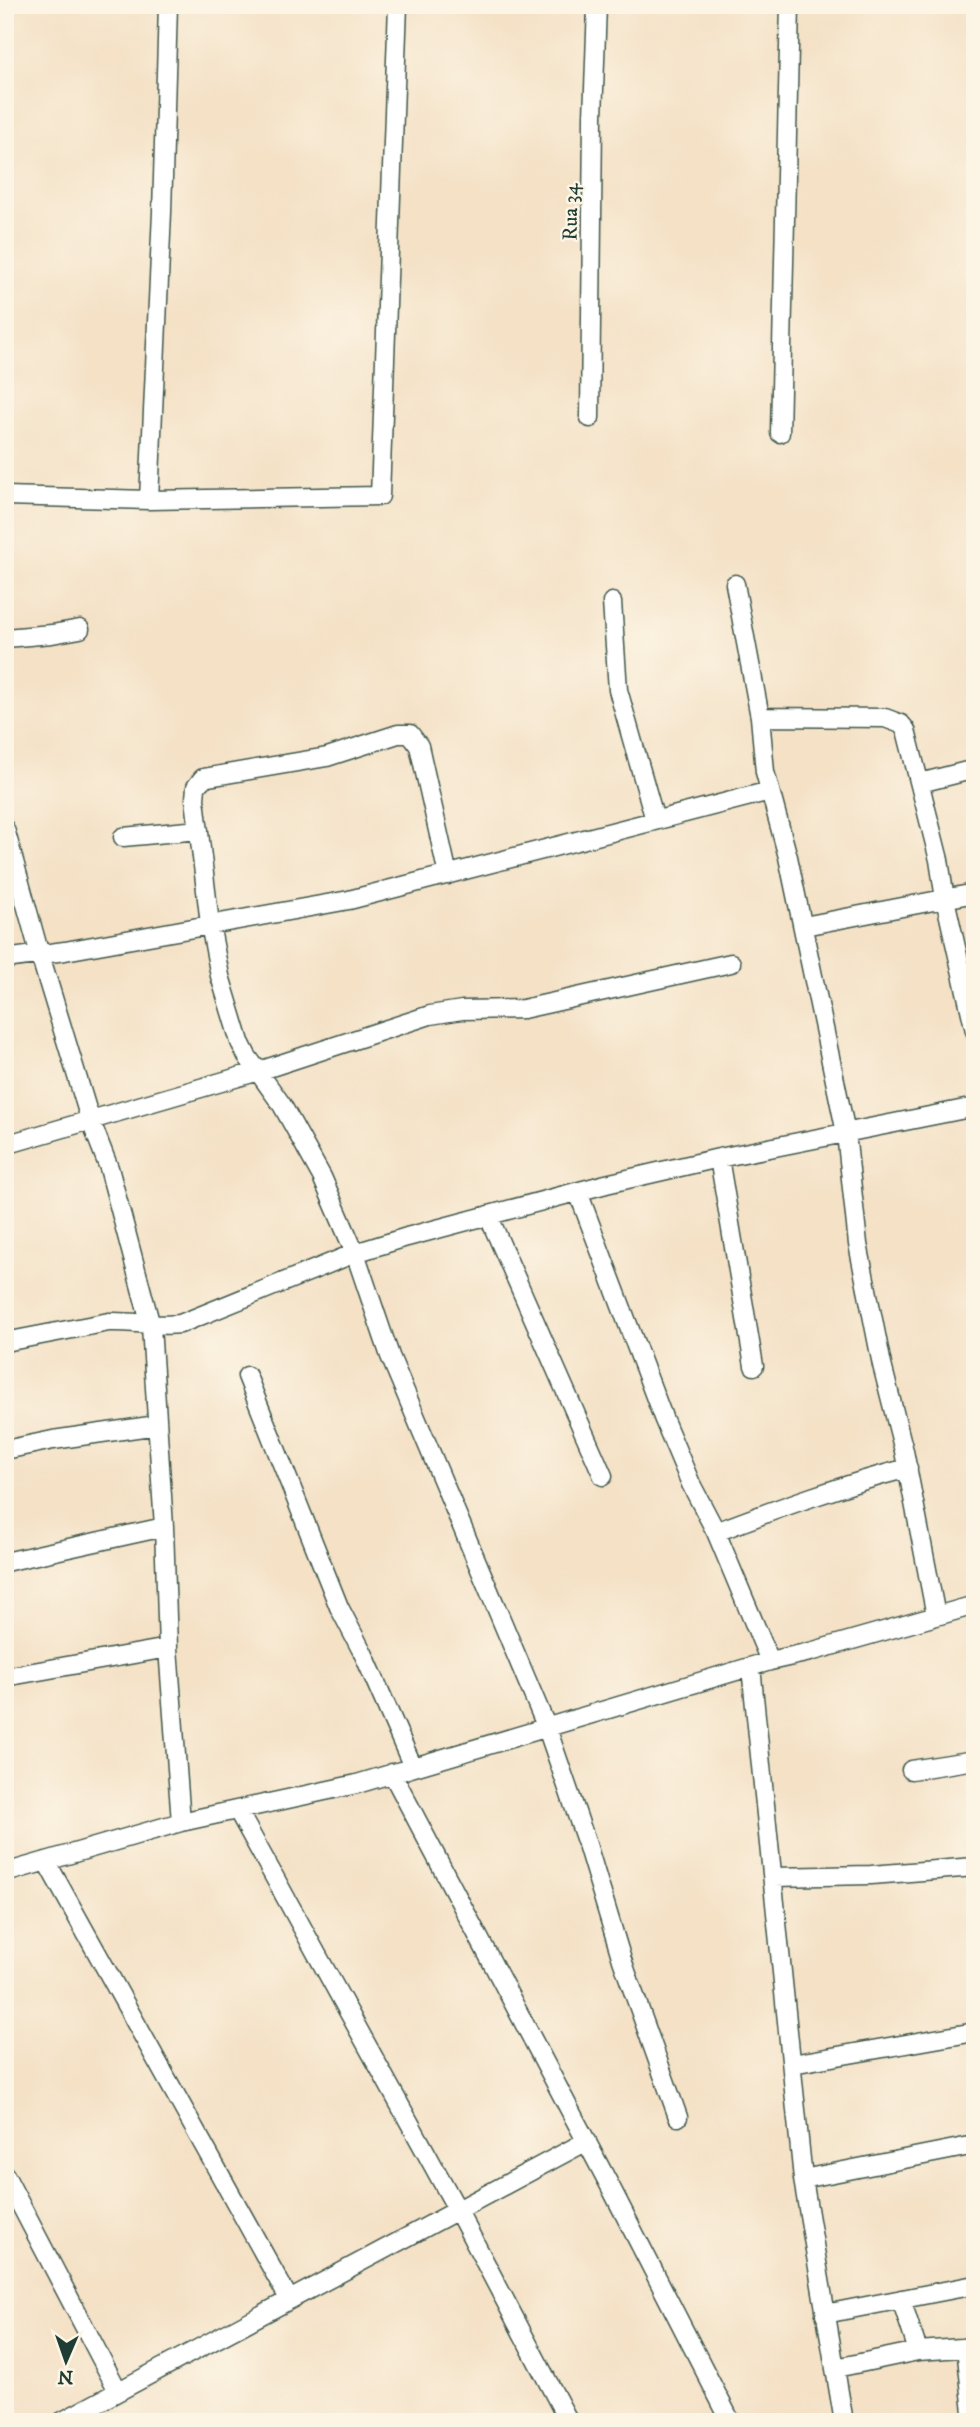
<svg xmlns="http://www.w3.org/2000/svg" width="980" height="2427" viewBox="0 0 980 2427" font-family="'IM FELL DW Pica',serif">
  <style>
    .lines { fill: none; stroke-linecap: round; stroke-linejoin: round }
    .street-casing { stroke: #3f564a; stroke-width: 21 }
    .street { stroke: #fff; stroke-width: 18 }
    .labels { text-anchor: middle; stroke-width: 5; stroke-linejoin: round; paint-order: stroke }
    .street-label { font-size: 21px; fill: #1f3d34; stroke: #fcf5e5 }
  </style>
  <rect width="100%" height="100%" fill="#fcf5e5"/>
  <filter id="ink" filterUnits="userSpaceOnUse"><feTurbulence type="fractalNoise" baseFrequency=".0143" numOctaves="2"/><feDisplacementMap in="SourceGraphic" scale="14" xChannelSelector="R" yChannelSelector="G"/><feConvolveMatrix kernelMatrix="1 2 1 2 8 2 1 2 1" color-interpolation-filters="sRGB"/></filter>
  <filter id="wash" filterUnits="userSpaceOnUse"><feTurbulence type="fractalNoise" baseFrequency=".00686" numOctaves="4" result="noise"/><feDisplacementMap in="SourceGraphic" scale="28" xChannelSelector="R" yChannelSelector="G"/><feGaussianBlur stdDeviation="1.57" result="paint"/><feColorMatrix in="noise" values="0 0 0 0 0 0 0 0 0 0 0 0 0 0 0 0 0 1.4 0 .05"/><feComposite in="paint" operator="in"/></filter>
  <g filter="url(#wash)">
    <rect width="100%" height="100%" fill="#f4e1c6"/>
  </g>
  <g filter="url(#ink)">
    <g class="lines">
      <!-- street casing -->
      <g class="street-casing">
        <path id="street" d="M590,418L593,117L597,5
          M780,433L790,5
          M5,496L149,500L380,496L398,5
          M149,500L162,212L168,5
          M735,584L760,717L765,772L788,857L846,1133L858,1244L882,1365L904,1451L936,1616
          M612,602L618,690L655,820
          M5,638L52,634L80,629
          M760,717L885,718L901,724L906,730L939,860L945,899L975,1031
          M920,783L975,769
          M5,829L40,955L90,1119L109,1168L151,1326L164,1527L168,1648L181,1822
          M123,837L199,830
          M448,875L419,746L410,734H398L327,757L203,778L196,787L195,799L210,924L220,976L240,1042L247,1056L282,1105L322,1177L355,1253L390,1356L547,1728L586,1841L622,1960L678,2117
          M804,926L975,893
          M5,959L65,951L349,900L770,791
          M5,1145L259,1071L430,1015L462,1010L523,1009L731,963
          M719,1158L754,1366
          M578,1192L664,1420L691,1484L716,1532L770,1661
          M488,1215L603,1476
          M5,1342L109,1322C134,1321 156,1327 180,1324L355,1253L407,1237L606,1184L719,1158L975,1107
          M247,1376L339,1607L364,1655L413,1767
          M5,1450L53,1440L157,1425
          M716,1532C779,1508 842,1485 908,1468
          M5,1562L164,1527
          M751,1667L803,2179L844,2422
          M5,1677L168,1648
          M911,1770L975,1760
          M392,1773L611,2188L731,2422
          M238,1811L457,2209L569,2422
          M46,1861L289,2299
          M5,1873L181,1822L357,1784L770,1661L810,1652L975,1605
          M773,1877L871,1875L975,1867
          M792,2064L975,2032
          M5,2175L118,2391
          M803,2179L975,2145
          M901,2299L918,2351
          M825,2314L975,2285
          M966,2347L974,2422
          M836,2368L918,2351L975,2347
          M61,2422L587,2141"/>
      </g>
      <!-- street -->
      <use href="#street" class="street"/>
    </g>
  </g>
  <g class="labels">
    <!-- street labels -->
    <g class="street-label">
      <text transform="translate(570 212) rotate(-89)" y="7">Rua 34</text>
    </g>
  </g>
  <!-- margin -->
  <rect width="980" height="2427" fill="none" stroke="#fcf5e5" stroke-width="28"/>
  <!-- north arrow -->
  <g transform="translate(66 2361) rotate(182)" stroke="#fcf5e5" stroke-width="5" paint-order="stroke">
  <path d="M0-5L12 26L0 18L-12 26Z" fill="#1f3d34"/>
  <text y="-10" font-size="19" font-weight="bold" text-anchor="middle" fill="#1f3d34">N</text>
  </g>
</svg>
